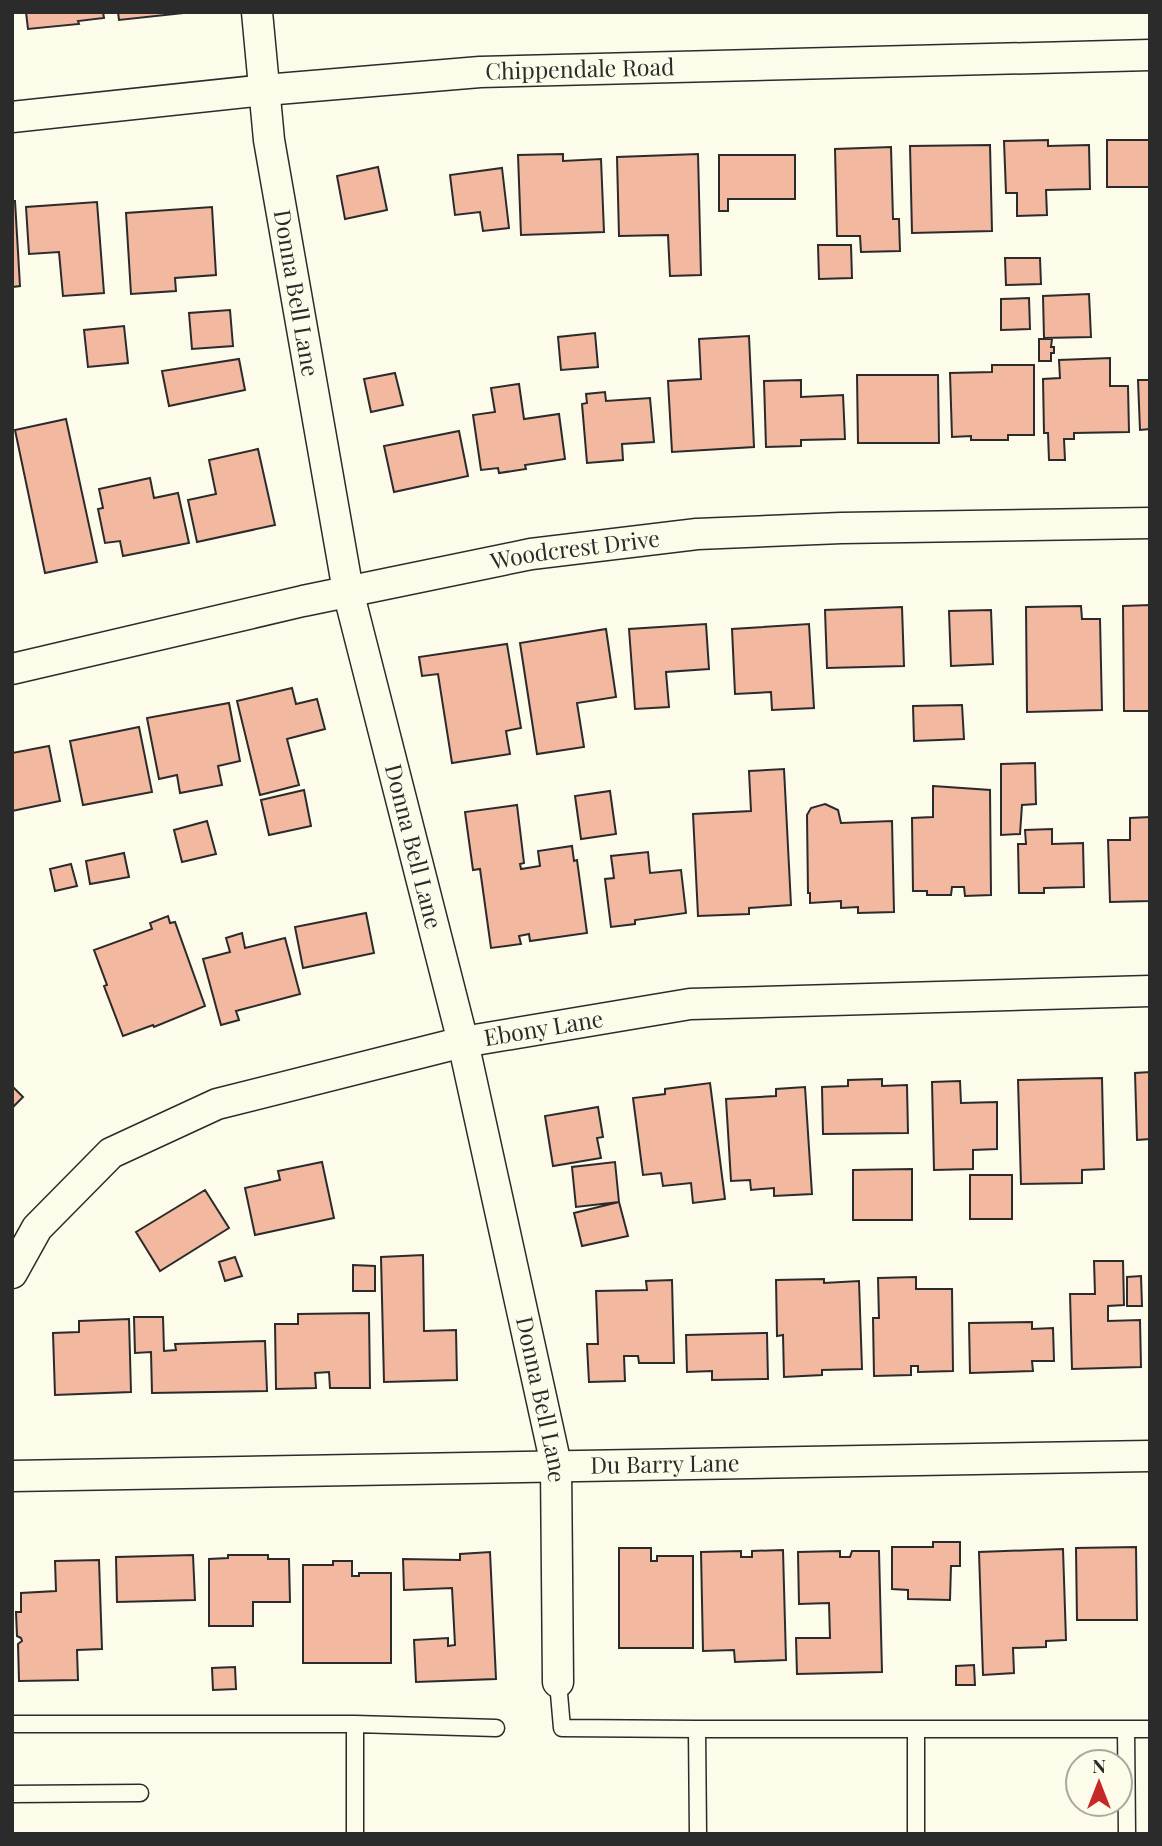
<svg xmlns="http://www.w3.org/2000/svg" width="1162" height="1846" viewBox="0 0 1162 1846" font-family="'Playfair Display',serif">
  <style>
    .building { fill: #f2b8a0; stroke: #2b2b2b; stroke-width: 2 }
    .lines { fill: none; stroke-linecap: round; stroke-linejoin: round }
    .lane-casing { stroke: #2b2b2b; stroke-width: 19 }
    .street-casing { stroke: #2b2b2b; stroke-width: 33 }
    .lane { stroke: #fdfbea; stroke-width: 16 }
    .street { stroke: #fdfbea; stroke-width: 30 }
    .labels { text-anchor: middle; stroke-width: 5; stroke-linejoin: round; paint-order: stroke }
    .street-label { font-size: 23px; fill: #2b2b2b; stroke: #fdfbea }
  </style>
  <rect width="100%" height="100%" fill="#fdfbea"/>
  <!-- building -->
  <path class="building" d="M26,12H103L104,18L78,21L79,24L28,29Z
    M118,12H193L119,20Z
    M1048,140V146L1089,145L1090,189L1046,190L1047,215L1017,216V193H1006L1004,141Z
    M1107,140H1150V187H1107Z
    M990,145L992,231L912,233L910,146Z
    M891,147L893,219H899L900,251L861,252L860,236H837L835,149Z
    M563,154V161L601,159L604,232L521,235L518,155Z
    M698,154L701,275L670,276L668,235L619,236L617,157Z
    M719,155H795V199H728V211H719Z
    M378,167L387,210L345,219L337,176Z
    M502,168L509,228L483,231L480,212L455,215L450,175Z
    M12,201H15L20,286L12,287Z
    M97,202L104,293L63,296L59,252L29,254L26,207Z
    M212,207L216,275L175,278L176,291L131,294L126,213Z
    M818,245H851L852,278L819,279Z
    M1005,258H1040L1041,284L1006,285Z
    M1089,294L1091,337L1044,338L1043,296Z
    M1029,298L1030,329L1001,330V299Z
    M230,310L233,346L192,349L189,313Z
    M124,326L128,363L88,367L84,330Z
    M595,333L598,367L561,370L558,337Z
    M749,336L754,447L672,452L668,381L701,379L699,339Z
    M1039,339H1052L1051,347H1054V353H1051V361H1039Z
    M1110,358V386H1128L1129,432L1074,433V439H1064L1065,460H1049L1048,433H1044L1043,379L1060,378L1059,360Z
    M239,359L245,390L169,406L162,371Z
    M992,365H1034V435H1008V440H971V436L952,437L950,373L992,372Z
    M395,373L403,405L371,412L364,379Z
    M857,375H938L939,443H858Z
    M801,380V397L843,395L845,439L801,440V446L766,447L764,381Z
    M1138,380H1150V429L1140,430Z
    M519,384L524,419L559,414L565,459L525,465L526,469L499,473L498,468L481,470L473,415L495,412L491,388Z
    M605,392L606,401L650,398L654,442L622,444L623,460L587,463L582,404L587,403L586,394Z
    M66,419L97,562L45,573L15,430Z
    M459,431L468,476L394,492L384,446Z
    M258,449L275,525L197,542L188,500L216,494L209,460Z
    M150,478L154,498L178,493L189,543L123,556L120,541L105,543L98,509L103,508L99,489Z
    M1150,605V711H1124L1123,606Z
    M1081,606L1082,619H1100L1102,710L1027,712L1026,607Z
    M902,607L904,666L827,668L825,610Z
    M991,610L993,664L951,666L949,611Z
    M706,624L709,669L666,672L669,707L635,709L629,629Z
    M809,624L814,708L772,710L771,692L735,694L732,629Z
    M606,629L616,697L577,703L584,747L537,754L520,643Z
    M507,644L521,728L506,731L510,754L452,763L438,674L422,676L419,657Z
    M292,688L296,704L317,699L325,729L287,739L299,785L260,795L237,701Z
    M229,703L240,761L218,766L222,785L180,793L177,775L159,779L147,718Z
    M962,705L964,739L914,741L913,706Z
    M139,727L152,792L83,805L70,741Z
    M49,746L60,801L12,811V753Z
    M1035,763L1036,804L1022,805L1020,834L1001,835V764Z
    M784,769L791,905L749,908V914L698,916L693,814L751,811L749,771Z
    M933,786L990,790L991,895L965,896L964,887H952L951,895H927V891H913L912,818L933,817Z
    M304,790L311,826L269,835L261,800Z
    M610,791L616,834L581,839L575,796Z
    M825,804L838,810L841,823L892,821L894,912L858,913V907L841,908V901L810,903V893H808L807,815L811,808Z
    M517,805L524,863L520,864L521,869L540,866L538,851L572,846L574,861L577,860L587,933L530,941L529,934L519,936L521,944L491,948L480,869L473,870L465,812Z
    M1150,817V901L1110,902L1108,840H1130V818Z
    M207,821L216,854L182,862L174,830Z
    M1052,829V844L1083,843L1084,887L1044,888V893H1019L1018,844H1026L1025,830Z
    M648,852L650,873L681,870L686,913L635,920V924L611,927L605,879L614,878L611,856Z
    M124,853L129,877L90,884L86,861Z
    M71,864L77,886L55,891L50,869Z
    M366,913L374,953L303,968L295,927Z
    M168,916L170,923L175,922L205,1006L154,1027L153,1025L123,1036L104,986L107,985L94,950L152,929L150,923Z
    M242,933L245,948L285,938L300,994L236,1011L239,1020L221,1025L203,959L230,952L226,938Z
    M1150,1072V1139L1137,1140L1135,1073Z
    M1102,1078L1104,1169L1082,1170V1183L1021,1184L1018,1080Z
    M882,1079V1086L907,1085L908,1133L823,1134L822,1087L848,1086V1080Z
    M960,1081L961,1103L997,1102V1149L973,1150V1169L934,1170L932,1082Z
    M710,1083L725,1199L693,1203L691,1183L663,1186L661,1173L643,1175L633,1098L665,1094V1089Z
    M12,1086L23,1097L12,1108Z
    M805,1087L812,1194L774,1196V1188L751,1190L750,1180L731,1181L726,1099L776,1096V1089Z
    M598,1107L603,1137L597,1138L601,1158L553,1166L545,1116Z
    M322,1162L334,1218L255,1235L245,1188L280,1180L278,1171Z
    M615,1162L619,1202L576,1207L572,1167Z
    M912,1169V1220H853V1170Z
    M970,1175H1012V1219H970Z
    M205,1190L229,1228L160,1271L136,1232Z
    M619,1202L628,1236L582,1246L574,1213Z
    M423,1255L424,1331L456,1330L457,1380L384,1382L381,1257Z
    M235,1257L242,1276L225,1281L219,1262Z
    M1094,1261H1123L1124,1305L1108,1306V1321L1140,1320L1141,1367L1072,1369L1070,1294H1095Z
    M353,1265L375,1266V1291H353Z
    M1141,1276L1142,1306H1127V1277Z
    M916,1277V1289H952L953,1371L918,1372V1366H911V1375L874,1376L873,1318H879L878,1278Z
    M824,1279V1283L859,1281L862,1369L822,1370V1375L784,1377L783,1335L777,1336L776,1280Z
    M672,1280L674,1363H639L638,1356H624L625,1381L589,1382L587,1344H598L596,1291L647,1290L646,1281Z
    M369,1313L370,1388H330L329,1372L315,1373L316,1388L276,1389L275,1324H298V1314Z
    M134,1317H163L164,1351L176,1350L175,1344L265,1341L267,1391L152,1393L151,1352L135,1353Z
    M129,1319L131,1392L55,1395L53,1333L79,1332V1321Z
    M1032,1322V1329L1053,1328L1054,1361H1032L1033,1371L970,1373L969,1323Z
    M767,1333L768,1379L712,1380V1371L687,1372L686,1335Z
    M933,1542H960V1566H951L950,1600L908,1599V1590L892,1589V1547H933Z
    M1136,1547L1137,1620H1077L1076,1548Z
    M619,1548H651V1561H657V1556H693V1648H619Z
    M1063,1549L1066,1640L1046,1641V1647L1013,1648L1014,1673L983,1675L979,1552Z
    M783,1550L786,1660L735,1662L734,1650L703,1651L701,1552L741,1551V1557H752V1551Z
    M840,1551V1557H850L852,1551H879L882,1672L797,1674L796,1638H830L829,1603L799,1604L798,1552Z
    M490,1552L496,1679L416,1682L414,1640L448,1638V1646L455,1645L452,1588L404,1590L403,1559L460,1560V1554Z
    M193,1555L195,1600L117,1602L116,1557Z
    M228,1555H268V1559H289L290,1602H253V1626H209V1559L228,1558Z
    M99,1560L102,1649L77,1650L78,1680L19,1681L18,1644L22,1641L21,1638L17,1636L16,1612H21V1593L56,1591L55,1561Z
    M333,1561H352V1576H359V1573H391V1663H303V1565H333Z
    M974,1665L975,1685H956V1666Z
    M235,1667L236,1689L213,1690L212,1668Z"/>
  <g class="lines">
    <!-- lane casing -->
    <g class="lane-casing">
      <path id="lane" d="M558,1682L562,1728L697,1729L698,1834
        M12,1724H355L496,1728
        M355,1724V1834
        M697,1729H1150
        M916,1729V1834
        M1126,1729L1127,1834
        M12,1794L140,1793"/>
    </g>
    <!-- street casing -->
    <g class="street-casing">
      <g id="street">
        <path id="s1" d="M257,12L269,140L348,591L463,1042L556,1465L558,1682"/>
        <path id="s2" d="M12,117L265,90L480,72L1150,55"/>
        <path id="s3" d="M12,669L303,601L531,554L697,534L841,528L1150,523"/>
        <path id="s4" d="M12,1273L37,1228L111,1153L217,1104L463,1042L690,1004L1150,991"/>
        <path id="s5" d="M12,1476L1150,1456"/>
      </g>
    </g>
    <!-- lane -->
    <use href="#lane" class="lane"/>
    <!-- street -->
    <use href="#street" class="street"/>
  </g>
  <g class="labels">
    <!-- street labels -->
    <g class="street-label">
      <text dy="8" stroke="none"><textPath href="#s2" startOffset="570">Chippendale Road</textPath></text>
      <text dy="8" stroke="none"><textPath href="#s1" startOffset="284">Donna Bell Lane</textPath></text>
      <text dy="8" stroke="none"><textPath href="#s3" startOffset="576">Woodcrest Drive</textPath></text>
      <text dy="8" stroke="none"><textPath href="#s1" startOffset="850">Donna Bell Lane</textPath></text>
      <text dy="8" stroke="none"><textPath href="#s4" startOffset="609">Ebony Lane</textPath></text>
      <text dy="8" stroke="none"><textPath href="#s1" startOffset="1418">Donna Bell Lane</textPath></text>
      <text dy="8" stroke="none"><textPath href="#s5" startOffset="653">Du Barry Lane</textPath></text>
    </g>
  </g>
  <!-- border -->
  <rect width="1162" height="1846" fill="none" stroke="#2b2b2b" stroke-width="28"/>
  <!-- north arrow -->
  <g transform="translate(1099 1783)"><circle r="33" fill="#fdfbea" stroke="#a9a89e" stroke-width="2"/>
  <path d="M0-5L12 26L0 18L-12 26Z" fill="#c62828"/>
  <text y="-10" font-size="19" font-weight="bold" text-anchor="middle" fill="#2b2b2b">N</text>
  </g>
</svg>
